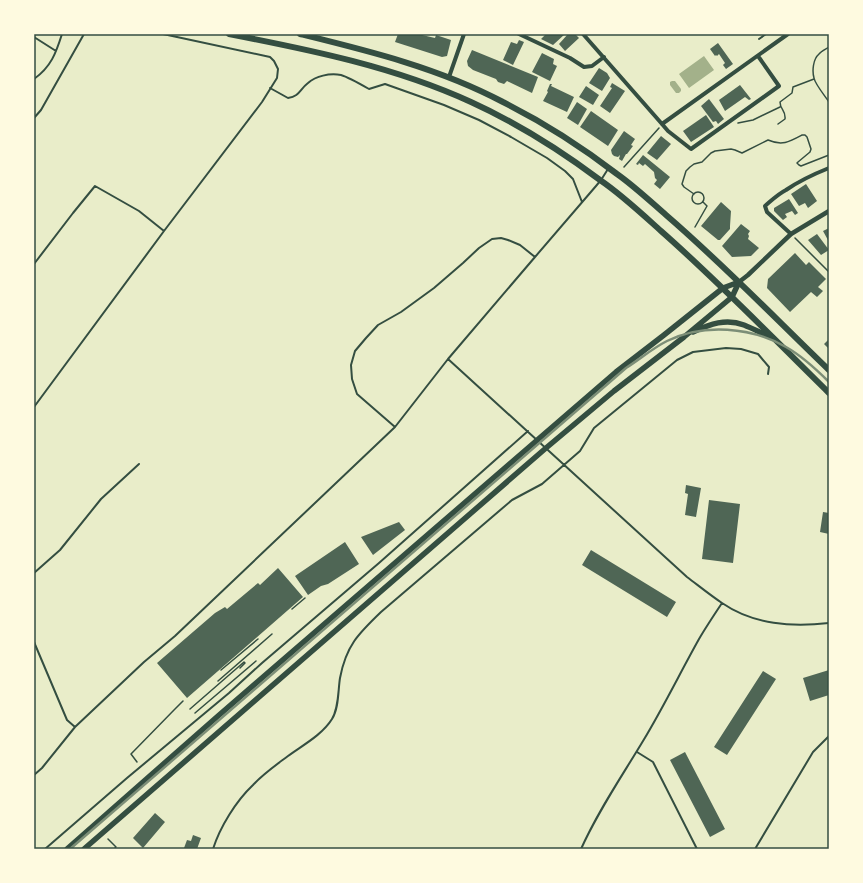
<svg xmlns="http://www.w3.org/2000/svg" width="863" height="883" viewBox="0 0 863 883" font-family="'PT Sans',sans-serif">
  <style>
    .water { fill: #a3b18a }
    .building { fill: #4f6655 }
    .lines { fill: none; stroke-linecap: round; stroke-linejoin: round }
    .path { stroke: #344e41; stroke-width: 1.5 }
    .service { stroke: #344e41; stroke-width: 2 }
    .minor { stroke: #344e41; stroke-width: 4 }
    .tertiary { stroke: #344e41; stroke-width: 4.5 }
    .secondary { stroke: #344e41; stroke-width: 5.5 }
    .trunk { stroke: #344e41; stroke-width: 6 }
    .rail { stroke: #7c8e77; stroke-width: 2.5 }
    .neatline { fill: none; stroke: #344e41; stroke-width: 1.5 }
  </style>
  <rect width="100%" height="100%" fill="#e9edc9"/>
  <!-- water -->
  <path class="water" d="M704,56L714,70L689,88L679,74Z
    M672,81H675L681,89V91L679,93H676L670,85V82Z"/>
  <!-- building -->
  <path class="building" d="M398,34H418L435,38L436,35L451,40L447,56L442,57L395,42Z
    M546,34H565L553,45L541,39Z
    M568,34H575L579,38L565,51L559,44Z
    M519,40L524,42L513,65L503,60L511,42L517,44Z
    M718,43L733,64L726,69L723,65L725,63L719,54L717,56L716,55L715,56L710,49Z
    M472,50L538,77L532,93L507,81L504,84L498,82L496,79L473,70L468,66L467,61Z
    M542,53L554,59L553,64L557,66L550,81L532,72Z
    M599,68L607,73L610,78L602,91L589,83Z
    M612,83L625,91L610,113L600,106L612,88L610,87Z
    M550,84H552L551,86L574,97L567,112L543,101L548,92L547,91Z
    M740,85L751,99L749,100L745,97L725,111L719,100Z
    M586,86L599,95L593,105L579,97Z
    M709,99L724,119L718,124L716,121L713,122L701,106Z
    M577,102L587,109L578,125L567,118Z
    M591,111L618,130L608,146L580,127Z
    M706,115L714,127L691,142L683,131Z
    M624,131L635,139L631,145L633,146L627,154H626L622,161L619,159L620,155L618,157L614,156L612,154L611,150Z
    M661,136L671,144L657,160L647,153Z
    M643,155L670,177L660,189L654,184L657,180L655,178L654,172L645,164L643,166L639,163L638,165L636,164Z
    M806,184L817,201L808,208L805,203L799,206L791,194Z
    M789,199L798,213L795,215L792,211L785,214L787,217L783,220L774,211V208Z
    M721,202L731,211L730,226V229L720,240H718L701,226Z
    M741,224L750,231L748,234L749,236L748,239L759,248L751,256L732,257L722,246Z
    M829,228V242L823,231Z
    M817,234L829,250L821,255L808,240Z
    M795,253L806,265L809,262L826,279L818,287L823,291L817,297L811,292L790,312L767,288L768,279Z
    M829,339V349L824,344Z
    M686,485L701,488L696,517L685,515L688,494L685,493Z
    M709,500L740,504L733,563L702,559Z
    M823,512L829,513V534L820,532Z
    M399,522L405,530L373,555L361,537Z
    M345,542L359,564L328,584L321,586L308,595L295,576Z
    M591,550L676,602L667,617L582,565Z
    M278,568L303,597L187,698L157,663L215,613L225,607L227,609L258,583L260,585Z
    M829,670V695L810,701L803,678Z
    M763,671L776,679L727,755L714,747Z
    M685,752L725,829L710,837L670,760Z
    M155,813L165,822L143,848L133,838Z
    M193,835L201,838L197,849H187L184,848L187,840L191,841Z"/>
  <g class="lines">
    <!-- path -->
    <path class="path" d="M829,47C826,49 821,51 819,54C813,59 812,71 814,78C815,84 825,96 829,102
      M738,123L753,120L780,107
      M778,124L785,119C786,110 780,110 780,102L792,93L793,87L814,79
      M624,167L659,128
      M692 198a6 6 0 1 1 12 0a6 6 0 1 1-12 0Z
      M694,194L684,187L682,184L686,171L690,167L694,164L702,162L711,153L715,151L731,149L735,150L742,153L768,140C782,146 789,142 802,135H805L807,137L811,149L810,152L798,162L797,163L799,165L801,166L829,155
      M695,227L707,206L703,202
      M795,238L829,272
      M292,609L305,598
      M221,670L258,639
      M218,681L272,634
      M190,709L244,662L245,663L240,668
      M195,713L256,661
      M137,762L131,754L174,710L183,701
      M108,839L116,847L114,849"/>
    <!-- service -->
    <path class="service" d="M34,37L56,51
      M759,39L766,34
      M34,79C51,67 56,53 62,34
      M270,88L288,98C300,96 299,90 308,83C316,76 329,73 341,75C348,77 362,85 369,89L385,84L444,105L479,120L511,137L547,158L565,171L573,179L582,202
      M34,118L41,110L84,34
      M34,264L73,213L95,186L139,211L164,231
      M448,359L687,577C699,586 710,595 722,603C754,625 792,627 829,623
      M34,407L164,231L262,102L277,78L278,69L274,61L270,57L163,34
      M395,427L357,394L352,379L351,365L355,351L366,338L378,325L401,312L434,288L463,263L479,248L492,239L501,238L508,240L520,245L535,257
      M34,573L60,550L101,499L139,464
      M34,642L67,720L75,727
      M637,752L653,762L697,849
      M34,775L42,768L75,727L144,662L175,636L395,427L448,359L535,257L596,186L601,180L608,169
      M45,849L127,778L229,693L262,663L379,563L528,431
      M213,849C220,827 236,801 253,785C263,774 276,765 288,756C303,745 322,735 332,719C339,708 338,690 340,678C346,646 358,634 381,612L512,500L542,484L580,451L594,428L677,360L693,352L726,348L741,349L758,354L769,367L768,374
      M581,849C598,811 622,776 643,741C663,708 680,673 699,639C706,627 714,615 722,603
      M755,849L813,752L829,736"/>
    <!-- minor -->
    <path class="minor" d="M519,34L570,58L584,67L592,66L604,57
      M583,34L662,124L668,131L691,149L779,86L758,56
      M449,77L464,34
      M662,124L788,34
      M791,234L767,212L765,206C772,200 778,194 786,190C799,181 814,174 829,168"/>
    <!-- tertiary -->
    <path class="tertiary" d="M739,282L748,275L791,234L829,211"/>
    <!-- secondary -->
    <path class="secondary" d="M693,332C710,324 726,318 744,325C754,329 763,334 773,338
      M67,849L218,716L616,372L664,335L723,288L739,282
      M84,849L546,448L614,391L684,337L732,297L739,282"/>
    <!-- trunk -->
    <path class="trunk" d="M229,34C311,50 395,67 471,102C517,123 560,150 600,180C622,195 641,213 661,231C719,282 773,338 829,393
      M300,34C369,51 439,68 503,102C543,122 582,147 617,174C634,186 650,201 666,215C723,264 775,318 829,370"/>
    <!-- rail -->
    <path class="rail" d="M70,849L626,368C640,359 653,348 667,341C704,323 751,327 786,347C802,356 816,369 829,382"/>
  </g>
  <!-- border -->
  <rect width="863" height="883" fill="none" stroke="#fefae0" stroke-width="70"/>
  <rect x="35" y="35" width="793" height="813" class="neatline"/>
</svg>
